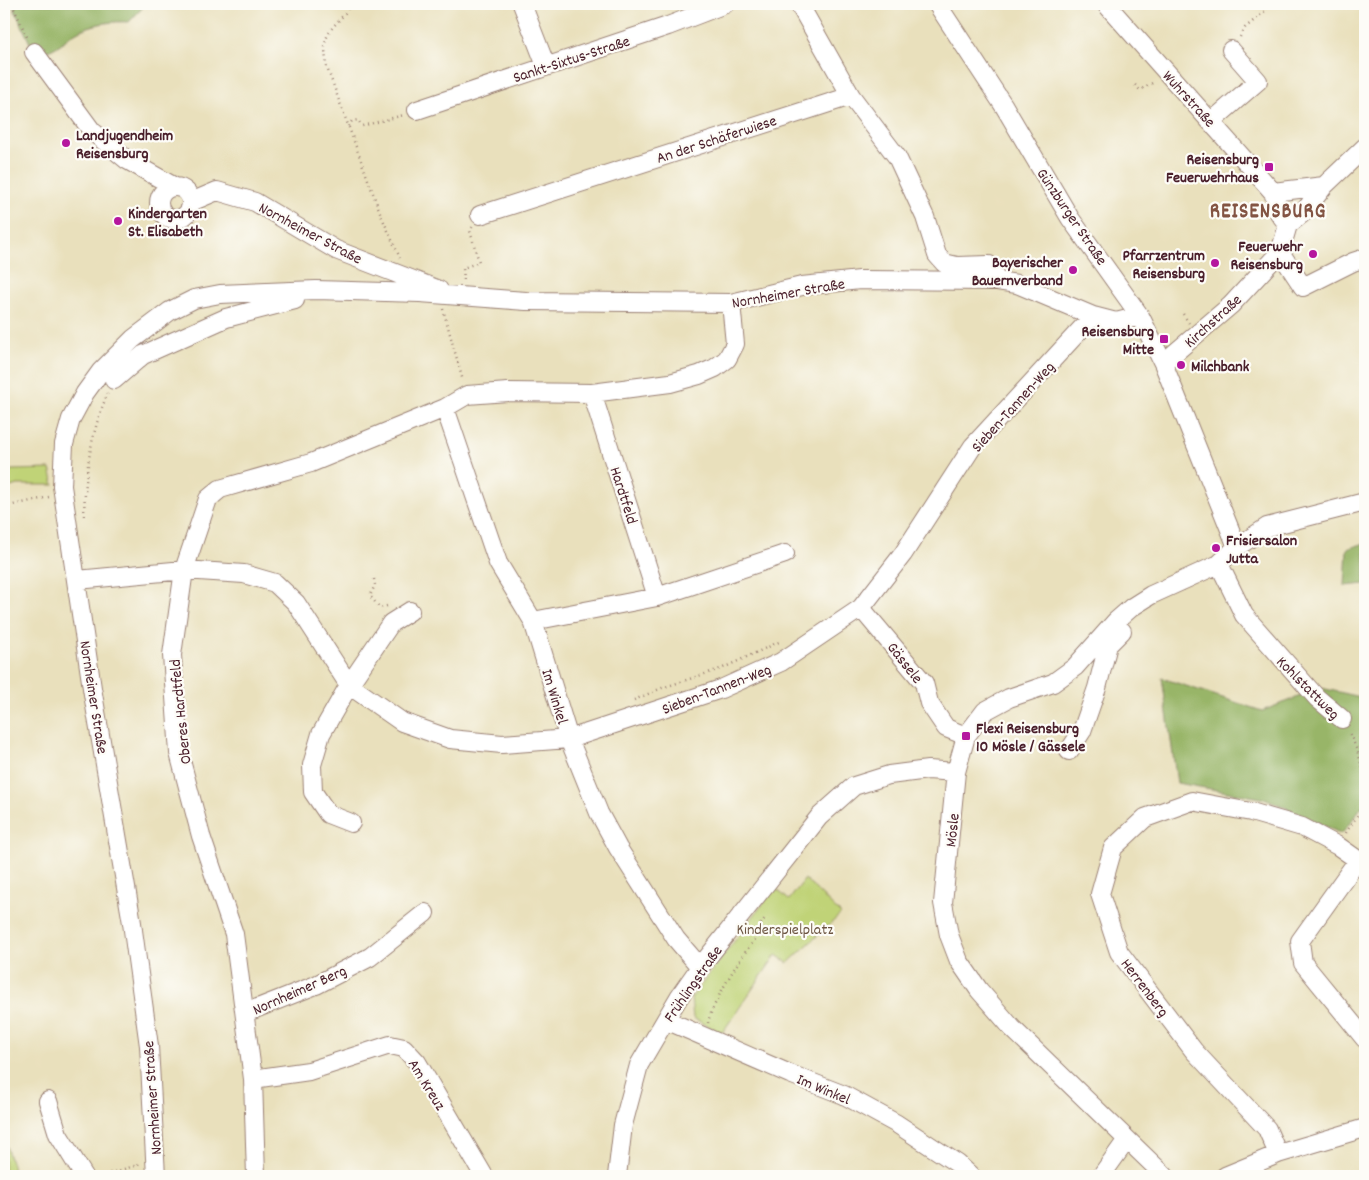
<svg xmlns="http://www.w3.org/2000/svg" width="1369" height="1180" viewBox="0 0 1369 1180" font-family="Dekko,sans-serif">
  <style>
    .green { fill: #c0d377; stroke: #857951 }
    .forest { fill: #98b568; stroke: #716a4a }
    .lines { fill: none; stroke-linecap: round; stroke-linejoin: round }
    .minor-casing { stroke: #9a8074; stroke-width: 20 }
    .path { stroke: #9a8074; stroke-width: 2.5; stroke-dasharray: 1 4; stroke-linecap: butt }
    .minor { stroke: #fff; stroke-width: 18 }
    .poi-dot { fill: #b5179e; stroke: #fdfcf7; stroke-width: 2 }
    .labels { text-anchor: middle; stroke-width: 4.5; stroke-linejoin: round; paint-order: stroke }
    .street-label { font-size: 16px; fill: #4a1f2b; stroke: #fdfcf7 }
    .poi-label { font-size: 16px; font-weight: bold; fill: #4a1f2b; stroke: #fdfcf7; text-anchor: start }
    .park-label { font-size: 16px; fill: #6d5542; stroke: #fdfcf7 }
    .district-label { font-size: 21px; font-weight: bold; letter-spacing: 1px; fill: #835443; stroke: #fdfcf7 }
  </style>
  <rect width="100%" height="100%" fill="#fdfcf7"/>
  <filter id="ink" filterUnits="userSpaceOnUse"><feTurbulence type="fractalNoise" baseFrequency=".02" numOctaves="2"/><feDisplacementMap in="SourceGraphic" scale="10" xChannelSelector="R" yChannelSelector="G"/><feConvolveMatrix kernelMatrix="1 2 1 2 8 2 1 2 1" color-interpolation-filters="sRGB"/></filter>
  <filter id="wash" filterUnits="userSpaceOnUse"><feTurbulence type="fractalNoise" baseFrequency=".0096" numOctaves="4" result="noise"/><feDisplacementMap in="SourceGraphic" scale="20" xChannelSelector="R" yChannelSelector="G"/><feGaussianBlur stdDeviation="1.12" result="paint"/><feColorMatrix in="noise" values="0 0 0 0 0 0 0 0 0 0 0 0 0 0 0 0 0 1.4 0 .05"/><feComposite in="paint" operator="in"/></filter>
  <g filter="url(#wash)">
    <rect width="100%" height="100%" fill="#e9e0bc"/>
    <!-- green -->
    <path class="green" d="M50,469L54,485H17L4,489V473L12,470Z
      M805,879L841,914L788,963L776,955L722,1033L693,1018L691,998L775,888L789,900Z
      M4,1138L15,1176H4Z"/>
    <!-- forest -->
    <path class="forest" d="M12,4H146L129,22C114,21 98,23 83,29C63,37 58,54 34,52Z
      M1365,543V584L1345,586L1347,549Z
      M1162,678L1262,711L1321,688L1365,698V802L1342,834L1267,799L1177,783Z"/>
  </g>
  <g filter="url(#ink)">
    <g class="lines">
      <!-- minor casing -->
      <g class="minor-casing">
        <path id="minor" d="M522,4L546,66
          M937,4L1004,106L1070,218L1140,316L1163,363L1237,547
          M1106,4L1273,192L1279,213L1288,225
          M34,52L92,131L127,160L175,187
          M851,96L897,157L925,217L937,255L944,263L957,266L989,265L997,281
          M417,110L668,26L725,4
          M1211,122L1258,81L1231,50
          M159 203a16 16 0 1 1 32 0a16 16 0 1 1-32 0Z
          M1273,192L1324,186
          M191,202L217,191L255,202L336,250L439,290
          M480,215L851,96L799,4
          M1280,252L1303,287L1353,262L1365,258
          M1163,363L1231,305L1280,252L1288,225L1303,213L1324,186L1365,147
          M114,380L143,355L226,318L295,300
          M592,393L657,597
          M445,408L498,563L533,621L569,739L599,813L618,848L676,939L700,967
          M1219,564L1244,615L1317,698L1342,719
          M77,580L184,570L244,574L275,583L296,603L349,685L402,722L450,739L502,744L569,739L721,689L781,662L861,608L903,554L973,446L1093,316
          M861,608L924,683L929,703L946,728L966,736
          M533,621L657,597L785,554
          M1069,751L1082,731L1097,688L1108,645L1122,631
          M351,823L328,814L313,792L312,765L321,734L349,685L391,623L410,611
          M1358,860L1300,941L1303,963L1365,1039
          M245,1013L316,985L370,957L425,913
          M666,1020L790,1074L844,1095L897,1124L958,1164L971,1176
          M253,1079L309,1071L390,1045L404,1048L417,1062L484,1176
          M48,1101L58,1134L84,1176
          M1278,1154L1267,1129L1194,1051L1119,952L1100,894L1113,848L1145,818L1192,801L1251,812L1302,827L1338,846L1365,865
          M156,1176L149,1046L132,923L92,688L62,486L64,444L71,419L85,393L101,371L133,339L170,311L194,299L220,294L316,290L420,293L526,301L731,303L802,286L860,280L997,281L1017,284L1093,316L1116,322L1140,316
          M256,1176L253,1079L234,934L201,836L179,753L172,655L184,570L208,499L220,489L311,463L445,408L467,395L508,392L592,393L670,383L699,375L715,368L727,359L735,344L731,303
          M617,1176L623,1125L639,1065L679,997L700,967L819,817L854,786L889,775L928,770L956,772
          M1101,1176L1126,1141
          M1165,1176L1012,1028L979,990L959,961L949,935L943,903L956,772L966,736L985,711L1009,698L1053,683L1075,667L1116,621L1132,607L1151,595L1219,564L1237,547L1267,527L1365,502
          M1225,1176L1278,1154L1365,1128"/>
      </g>
      <!-- path -->
      <path class="path" d="M12,4L28,39
        M350,4C345,18 330,25 326,40C324,47 326,57 326,65L381,215L400,258
        M1240,37L1245,28L1265,11
        M1135,85L1140,90L1154,82
        M348,126L352,121L358,120L362,126L404,115
        M156,194C145,219 169,230 189,217
        M464,280L463,268L479,262L470,231L473,226
        M443,309L463,381
        M1183,314L1189,323
        M4,507L49,497
        M84,516C85,474 91,431 108,393
        M374,579L375,585L370,596L380,608L387,606
        M634,700L662,688L723,668L781,641
        M1346,833C1351,824 1359,815 1362,806C1369,783 1360,753 1349,733
        M748,932L758,936
        M708,1023C710,1007 748,941 762,934L761,924L765,918
        M100,1176L138,1165L139,1161"/>
      <!-- minor -->
      <use href="#minor" class="minor"/>
    </g>
  </g>
  <!-- markers -->
  <g class="poi-dot">
    <circle cx="66" cy="143" r="5"/>
    <rect x="1264" y="162" width="10" height="10" rx="2.5"/>
    <circle cx="118" cy="221" r="5"/>
    <circle cx="1313" cy="254" r="5"/>
    <circle cx="1215" cy="263" r="5"/>
    <circle cx="1073" cy="270" r="5"/>
    <rect x="1159" y="334" width="10" height="10" rx="2.5"/>
    <circle cx="1181" cy="365" r="5"/>
    <circle cx="1216" cy="548" r="5"/>
    <rect x="961" y="731" width="10" height="10" rx="2.5"/>
  </g>
  <g class="labels">
    <!-- street labels -->
    <g class="street-label">
      <text transform="translate(571 58) rotate(-18)" y="6">Sankt-Sixtus-Straße</text>
      <text transform="translate(1190 98) rotate(48)" y="6">Wuhrstraße</text>
      <text transform="translate(716 138) rotate(-18)" y="6">An der Schäferwiese</text>
      <text transform="translate(1073 216) rotate(56)" y="6">Günzburger Straße</text>
      <text transform="translate(311 232) rotate(28)" y="6">Nornheimer Straße</text>
      <text transform="translate(788 292) rotate(-10)" y="6">Nornheimer Straße</text>
      <text transform="translate(1212 320) rotate(-42)" y="6">Kirchstraße</text>
      <text transform="translate(1012 406) rotate(-48)" y="6">Sieben-Tannen-Weg</text>
      <text transform="translate(625 495) rotate(72)" y="6">Hardtfeld</text>
      <text transform="translate(906 662) rotate(52)" y="6">Gässele</text>
      <text transform="translate(1309 687) rotate(45)" y="6">Kohlstattweg</text>
      <text transform="translate(716 688) rotate(-21)" y="6">Sieben-Tannen-Weg</text>
      <text transform="translate(556 696) rotate(73)" y="6">Im Winkel</text>
      <text transform="translate(95 697) rotate(81)" y="6">Nornheimer Straße</text>
      <text transform="translate(179 712) rotate(-96)" y="6">Oberes Hardtfeld</text>
      <text transform="translate(951 830) rotate(-84)" y="6">Mösle</text>
      <text transform="translate(692 983) rotate(-55)" y="6">Frühlingstraße</text>
      <text transform="translate(1146 987) rotate(53)" y="6">Herrenberg</text>
      <text transform="translate(299 989) rotate(-24)" y="6">Nornheimer Berg</text>
      <text transform="translate(428 1084) rotate(58)" y="6">Am Kreuz</text>
      <text transform="translate(824 1088) rotate(23)" y="6">Im Winkel</text>
      <text transform="translate(151 1098) rotate(-94)" y="6">Nornheimer Straße</text>
    </g>
    <!-- poi labels -->
    <g class="poi-label">
      <text x="76" y="140">Landjugendheim<tspan x="76" dy="18">Reisensburg</tspan></text>
      <text x="1259" y="164" text-anchor="end">Reisensburg<tspan x="1259" dy="18">Feuerwehrhaus</tspan></text>
      <text x="128" y="218">Kindergarten<tspan x="128" dy="18">St. Elisabeth</tspan></text>
      <text x="1303" y="251" text-anchor="end">Feuerwehr<tspan x="1303" dy="18">Reisensburg</tspan></text>
      <text x="1205" y="260" text-anchor="end">Pfarrzentrum<tspan x="1205" dy="18">Reisensburg</tspan></text>
      <text x="1063" y="267" text-anchor="end">Bayerischer<tspan x="1063" dy="18">Bauernverband</tspan></text>
      <text x="1154" y="336" text-anchor="end">Reisensburg<tspan x="1154" dy="18">Mitte</tspan></text>
      <text x="1191" y="371">Milchbank</text>
      <text x="1226" y="545">Frisiersalon<tspan x="1226" dy="18">Jutta</tspan></text>
      <text x="976" y="733">Flexi Reisensburg<tspan x="976" dy="18">10 Mösle / Gässele</tspan></text>
    </g>
    <!-- park labels -->
    <g class="park-label">
      <text x="785" y="934">Kinderspielplatz</text>
    </g>
    <!-- district labels -->
    <g class="district-label">
      <text x="1268" y="217">REISENSBURG</text>
    </g>
  </g>
  <!-- margin -->
  <rect width="1369" height="1180" fill="none" stroke="#fdfcf7" stroke-width="20"/>
</svg>
